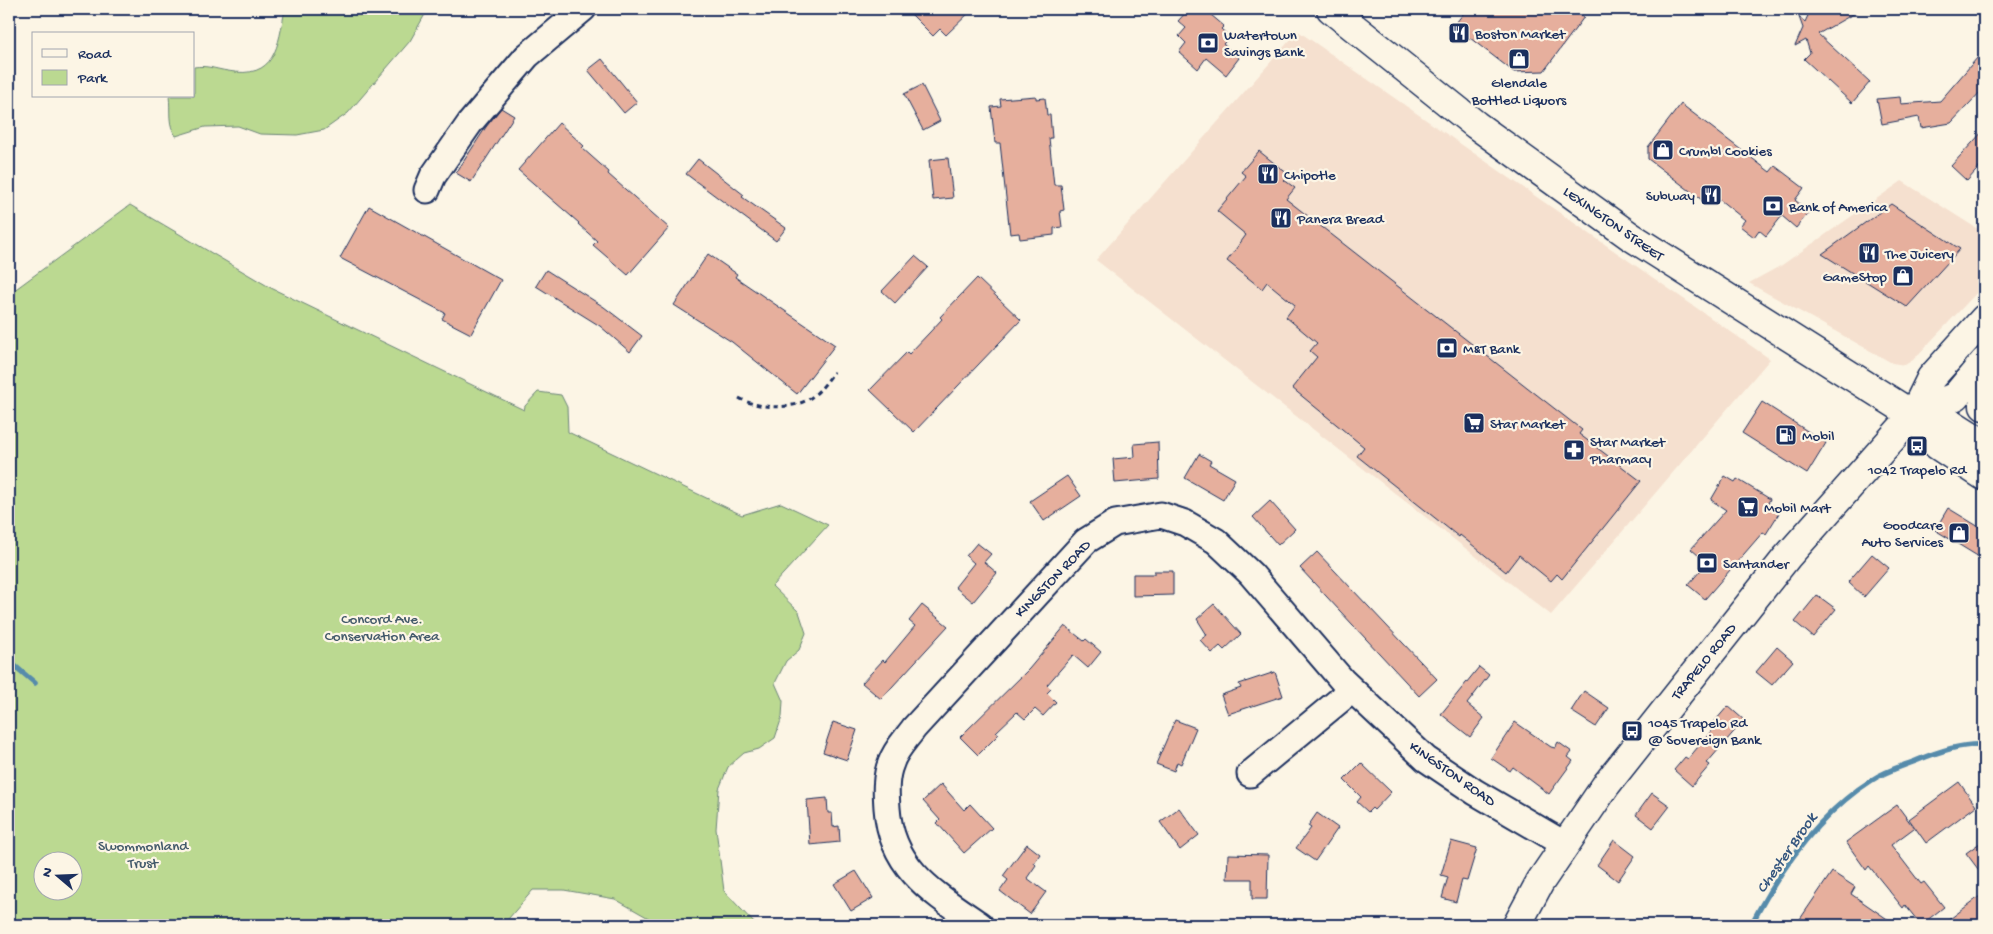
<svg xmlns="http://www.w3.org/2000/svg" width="1993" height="934" viewBox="0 0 1993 934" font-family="'Gochi Hand',sans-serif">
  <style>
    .built { fill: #f5e0cf }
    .green { fill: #bbd991; stroke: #6b8478; fill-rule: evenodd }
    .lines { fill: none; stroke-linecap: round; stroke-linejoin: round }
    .stream { stroke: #568bab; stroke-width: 5.5 }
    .building { fill: #e6af9d; stroke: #1b2f5e }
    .minor-casing { stroke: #1b2f5e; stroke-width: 29 }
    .major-casing { stroke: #1b2f5e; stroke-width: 31 }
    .path { stroke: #1b2f5e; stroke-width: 3; stroke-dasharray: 5 4; stroke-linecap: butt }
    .minor { stroke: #fcf5e5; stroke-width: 25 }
    .major { stroke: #fcf5e5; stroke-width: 28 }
    .labels { text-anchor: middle; stroke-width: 4.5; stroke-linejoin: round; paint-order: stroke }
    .poi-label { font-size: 15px; fill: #1b2f5e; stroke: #fcf5e5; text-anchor: start }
    .street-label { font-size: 15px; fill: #1b2f5e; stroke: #fcf5e5 }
    .park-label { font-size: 15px; fill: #435a6b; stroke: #fcf5e5 }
    .water-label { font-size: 16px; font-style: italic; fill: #34557e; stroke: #fcf5e5 }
  </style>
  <rect width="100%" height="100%" fill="#fcf5e5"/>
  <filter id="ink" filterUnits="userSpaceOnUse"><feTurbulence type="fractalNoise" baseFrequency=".02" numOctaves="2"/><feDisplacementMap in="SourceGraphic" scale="10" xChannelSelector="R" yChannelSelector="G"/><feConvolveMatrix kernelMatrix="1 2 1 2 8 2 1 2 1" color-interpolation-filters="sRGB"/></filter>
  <g filter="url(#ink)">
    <!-- built -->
    <path class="built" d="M1298,31L1770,359L1551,615L1096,260Z
      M1902,181L1984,233V285L1913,360L1905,365L1892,363L1749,283L1782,265Z"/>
    <!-- green -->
    <path class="green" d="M285,9H428L410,41L348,113L324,130L297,135L260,134L238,126L205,127L176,136C167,124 171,111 169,96H194V67C207,65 215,69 228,71C276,80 278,46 285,9Z
      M130,205L271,288L524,410L525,406L538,392L561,395L567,407L568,432L742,515L781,503L828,525L772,586L799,612L806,633L799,650L786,661L775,683L783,701L782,717L775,738L759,749L744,753L728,767L719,789L716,829L724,891L756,925H661L615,899L564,890H533L503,925H9V294ZM42,862H72V892H42Z"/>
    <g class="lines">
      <!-- stream -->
      <path class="stream" d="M9,661L35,683
        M1751,925C1780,869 1818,814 1872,780C1885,771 1903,766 1918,760C1937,752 1963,743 1984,745"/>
    </g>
    <!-- building -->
    <path class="building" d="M906,9H973L946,35L940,29L933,36Z
      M1189,9H1204L1224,26L1221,29L1230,37L1223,44L1239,58L1226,75L1206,58L1198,69L1179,52L1186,43L1179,36L1186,28L1178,21Z
      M1467,9H1573L1584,17L1544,71L1514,72L1470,38L1468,40L1452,28Z
      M1811,9H1862L1818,34L1870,82L1852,103L1804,59L1810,53L1806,40L1795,46L1803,28L1799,17L1805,22Z
      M1984,50V88L1951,123L1921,128L1919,117L1882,124L1877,99L1900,97L1901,104L1940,101Z
      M602,59L637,102L624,113L588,70Z
      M922,85L940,121L923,130L904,94Z
      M1036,96V99L1045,98L1047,115H1050L1052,138H1049L1054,185H1061L1064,210L1060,211L1062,227L1054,228V235L1020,239L1019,233L1010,234L1000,143H995L991,107L1001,106L1000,99Z
      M1681,104L1770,172L1775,166L1804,188L1795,200L1809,212L1796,228L1782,216L1766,236L1759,230L1754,237L1740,226L1745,220L1720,200L1715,204L1706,203L1648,159V147Z
      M501,108L514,116L471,182L456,173L486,127Z
      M559,123L584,146L582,148L609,172L608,174L669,228L628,275L593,245L597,241L578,224L579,223L518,170Z
      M1984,130V162L1967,181L1951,166Z
      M1259,151L1289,175L1284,180L1295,188L1286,199L1582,430L1579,434L1641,481L1562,579L1557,574L1551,581L1519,555L1506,572L1460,535L1459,537L1357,456L1364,447L1292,388L1317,357L1310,351L1317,343L1286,317L1295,305L1267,282L1262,289L1227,261L1246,235L1217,211L1246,176L1241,172Z
      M948,158L953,198L933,200L929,160Z
      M698,159L744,195L742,197L786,228L776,241L686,174Z
      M1891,204L1960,249L1907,307L1822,254Z
      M369,206L501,280L471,334L442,319L445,313L340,258Z
      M708,254L737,274L735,277L835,345L797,394L732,342L674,305Z
      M915,256L928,267L895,303L882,291Z
      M546,270L604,307L642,336L630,352L600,326L536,286Z
      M977,278L1021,320L914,432L870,390L907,352L909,354L930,332L942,319L940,317Z
      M1762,402L1826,443L1807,474L1742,433Z
      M1158,442L1159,479L1115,483L1113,459L1135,457L1134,444Z
      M1199,454L1211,461L1209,464L1235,479L1223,500L1185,478Z
      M1067,476L1081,496L1044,521L1030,501Z
      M1725,476L1735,482L1737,479L1770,499L1768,503L1781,510L1766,534L1763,532L1705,599L1688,585L1707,563L1691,549L1726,510L1711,500Z
      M1270,501L1295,529L1278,545L1253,517Z
      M1948,508L1984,530V560L1935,530Z
      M977,543L991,554L984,562L997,573L973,602L955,587L974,563L966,556Z
      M1317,552L1437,679L1419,696L1300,568Z
      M1872,554L1889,568L1864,597L1848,582Z
      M1154,571H1173V595L1133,596V574H1154Z
      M1817,595L1836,609L1813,637L1795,622Z
      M1214,604L1241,634L1224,650L1220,646L1212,653L1200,640L1207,635L1197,619Z
      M922,605L948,626L881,699L862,683L883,660L885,662L915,626L909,621Z
      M1065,626L1084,641L1086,639L1101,652L1088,668L1073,655L1047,685L1051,689L1047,693L1056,702L1043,716L1035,709L1025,719L1017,712L996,732L999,734L978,755L960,737L1029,669Z
      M1777,647L1793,661L1772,685L1756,672Z
      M1479,667L1489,675L1467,704L1484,718L1470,737L1441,714Z
      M1275,672L1283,696L1228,714L1221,695L1241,688L1239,684Z
      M1584,691L1609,708L1596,727L1571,711Z
      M1728,706L1744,720L1707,763L1710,765L1692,786L1674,770L1685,757L1688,759L1712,730L1709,728Z
      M1175,720L1196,728L1181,764L1177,762L1174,771L1156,764Z
      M833,722L857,730L847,760L823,752Z
      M1515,722L1551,747L1555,748L1558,742L1572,752L1568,757L1573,761L1549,794L1513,767L1510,771L1491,758Z
      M1361,763L1391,792L1374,810L1372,808L1368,812L1357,802L1361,797L1344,780Z
      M1959,782L1976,806L1926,843L1909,819Z
      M941,784L964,810L970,804L992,828L964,853L937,823L940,820L923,801Z
      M1652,793L1670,806L1653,828L1636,815Z
      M827,798L828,813H832L833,827L839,826L840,842L810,845L807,800Z
      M1897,805L1914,828L1891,845L1921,884L1924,882L1944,907L1921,925L1905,905L1903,908L1869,866L1866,870L1846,842Z
      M1179,808L1199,835L1180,850L1160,822Z
      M1317,813L1338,828L1315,861L1296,848L1311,828L1308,826Z
      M1614,840L1635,856L1618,881L1597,865Z
      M1984,840V877L1966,853Z
      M1451,841L1477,848L1467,881L1462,880L1456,902L1442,898L1448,877L1441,875Z
      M1027,844L1040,854L1034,863L1036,865L1027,878L1046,892L1030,914L1000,891L1008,880L1003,876Z
      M1228,854L1268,855L1267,899H1252V879H1227Z
      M856,871L873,898L851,911L834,884Z
      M1832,872L1855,887L1851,894L1896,925H1796Z
      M1984,893V925H1942Z"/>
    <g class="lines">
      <!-- minor casing -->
      <g class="minor-casing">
        <path id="minor" d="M427,190L433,176L470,123L527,56L583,9
          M1250,774L1352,690
          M980,925C935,894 891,869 887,808C886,793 885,777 891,763C895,750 907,738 914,728L1086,541L1115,523L1161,515L1185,523L1216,541L1251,574L1342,680L1426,759L1475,792L1566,845"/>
      </g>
      <!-- major casing -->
      <g class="major-casing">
        <path id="major" d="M1331,9L1476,125L1630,236L1913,415L1951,423L1984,444
          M1984,388V406
          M1913,415L1937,445L1984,476
          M1913,415L1956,396L1984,362
          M1517,925L1540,882L1606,785L1787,557L1913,415L1931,378L1984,319"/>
      </g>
      <!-- path -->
      <path class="path" d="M739,398C758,409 795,411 813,396C821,390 828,380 834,372"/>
      <!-- minor -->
      <use href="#minor" class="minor"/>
      <!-- major -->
      <use href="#major" class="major"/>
    </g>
  </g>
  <!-- icons -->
  <defs>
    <g id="restaurant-square" transform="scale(1.125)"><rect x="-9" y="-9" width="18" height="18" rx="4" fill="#1b2f5e" stroke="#fcf5e5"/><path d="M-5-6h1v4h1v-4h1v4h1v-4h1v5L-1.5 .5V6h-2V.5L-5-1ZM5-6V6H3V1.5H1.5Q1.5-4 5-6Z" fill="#fff"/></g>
    <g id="bank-square" transform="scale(1.125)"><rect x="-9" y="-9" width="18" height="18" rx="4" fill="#1b2f5e" stroke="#fcf5e5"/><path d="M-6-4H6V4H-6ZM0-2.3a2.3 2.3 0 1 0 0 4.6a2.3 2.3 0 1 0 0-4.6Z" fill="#fff"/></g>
    <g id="shop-square" transform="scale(1.125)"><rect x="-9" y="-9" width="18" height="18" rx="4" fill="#1b2f5e" stroke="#fcf5e5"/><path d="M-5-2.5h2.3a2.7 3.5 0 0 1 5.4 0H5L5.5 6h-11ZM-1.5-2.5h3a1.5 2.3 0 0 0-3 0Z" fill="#fff"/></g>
    <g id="supermarket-square" transform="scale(1.125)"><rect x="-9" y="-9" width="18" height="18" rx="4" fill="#1b2f5e" stroke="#fcf5e5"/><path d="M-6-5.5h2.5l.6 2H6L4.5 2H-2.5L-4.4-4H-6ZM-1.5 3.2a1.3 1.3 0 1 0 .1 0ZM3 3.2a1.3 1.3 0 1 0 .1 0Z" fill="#fff"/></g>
    <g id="fuel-square" transform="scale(1.125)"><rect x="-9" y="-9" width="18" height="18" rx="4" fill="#1b2f5e" stroke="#fcf5e5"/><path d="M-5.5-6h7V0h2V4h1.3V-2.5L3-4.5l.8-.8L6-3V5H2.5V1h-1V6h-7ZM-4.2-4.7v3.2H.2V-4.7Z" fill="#fff"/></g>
    <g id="bus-square" transform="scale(1.125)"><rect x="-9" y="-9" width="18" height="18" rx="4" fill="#1b2f5e" stroke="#fcf5e5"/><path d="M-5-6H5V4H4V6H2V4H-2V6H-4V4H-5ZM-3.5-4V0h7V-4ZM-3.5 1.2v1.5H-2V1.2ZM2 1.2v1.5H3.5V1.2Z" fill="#fff"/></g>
    <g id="pharmacy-square" transform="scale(1.125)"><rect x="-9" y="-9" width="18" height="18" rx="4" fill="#1b2f5e" stroke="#fcf5e5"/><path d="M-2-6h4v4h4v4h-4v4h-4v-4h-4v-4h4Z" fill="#fff"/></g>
  </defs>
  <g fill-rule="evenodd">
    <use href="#restaurant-square" x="1459" y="33"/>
    <use href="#bank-square" x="1208" y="43"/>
    <use href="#shop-square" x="1519" y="59"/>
    <use href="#shop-square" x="1663" y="150"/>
    <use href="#restaurant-square" x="1268" y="174"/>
    <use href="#restaurant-square" x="1711" y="195"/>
    <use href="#bank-square" x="1773" y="206"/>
    <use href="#restaurant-square" x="1281" y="218"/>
    <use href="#restaurant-square" x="1869" y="253"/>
    <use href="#shop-square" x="1903" y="276"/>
    <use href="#bank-square" x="1447" y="348"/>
    <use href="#supermarket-square" x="1474" y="423"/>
    <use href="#fuel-square" x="1786" y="435"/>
    <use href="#bus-square" x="1917" y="446"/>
    <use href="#pharmacy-square" x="1574" y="450"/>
    <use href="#supermarket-square" x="1748" y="507"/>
    <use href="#shop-square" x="1959" y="533"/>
    <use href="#bank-square" x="1707" y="563"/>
    <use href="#bus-square" x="1632" y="731"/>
  </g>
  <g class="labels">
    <!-- poi labels -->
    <g class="poi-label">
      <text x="1475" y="38">Boston Market</text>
      <text x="1224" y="39">Watertown<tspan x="1224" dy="17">Savings Bank</tspan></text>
      <text x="1519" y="87" text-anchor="middle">Glendale<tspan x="1519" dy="17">Bottled Liquors</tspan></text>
      <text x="1679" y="155">Crumbl Cookies</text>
      <text x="1284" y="179">Chipotle</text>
      <text x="1695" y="200" text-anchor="end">Subway</text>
      <text x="1789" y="211">Bank of America</text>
      <text x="1297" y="223">Panera Bread</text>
      <text x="1885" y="258">The Juicery</text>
      <text x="1887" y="281" text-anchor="end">GameStop</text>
      <text x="1463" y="353">M&amp;T Bank</text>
      <text x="1490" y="428">Star Market</text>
      <text x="1802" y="440">Mobil</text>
      <text x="1590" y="446">Star Market<tspan x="1590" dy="17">Pharmacy</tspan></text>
      <text x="1917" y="474" text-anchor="middle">1042 Trapelo Rd</text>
      <text x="1764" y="512">Mobil Mart</text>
      <text x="1943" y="529" text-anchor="end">Goodcare<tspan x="1943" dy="17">Auto Services</tspan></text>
      <text x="1723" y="568">Santander</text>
      <text x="1648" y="727">1045 Trapelo Rd<tspan x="1648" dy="17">@ Sovereign Bank</tspan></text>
    </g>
    <!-- street labels -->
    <g class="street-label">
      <text transform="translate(1614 223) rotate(35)" y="5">LEXINGTON STREET</text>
      <text transform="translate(1052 578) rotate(-46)" y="5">KINGSTON ROAD</text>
      <text transform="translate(1703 661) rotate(-51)" y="5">TRAPELO ROAD</text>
      <text transform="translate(1453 773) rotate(35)" y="5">KINGSTON ROAD</text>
    </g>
    <!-- park labels -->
    <g class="park-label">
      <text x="382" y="623">Concord Ave.<tspan x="382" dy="17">Conservation Area</tspan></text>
      <text x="143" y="850">Swommonland<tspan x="143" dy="17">Trust</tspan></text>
    </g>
    <!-- water labels -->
    <g class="water-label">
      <text transform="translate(1785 852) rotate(-55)" y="6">Chester Brook</text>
    </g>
  </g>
  <!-- margin -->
  <rect width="1993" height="934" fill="none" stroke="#fcf5e5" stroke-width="30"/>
  <rect x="15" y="15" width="1963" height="904" fill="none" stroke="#1b2f5e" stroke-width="2" filter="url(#ink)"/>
  <!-- legend -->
  <rect x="32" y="32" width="162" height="65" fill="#fcf5e5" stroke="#a2a6af"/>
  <rect x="42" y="49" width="25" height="8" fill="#fcf5e5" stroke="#a2a6af"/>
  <text x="78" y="58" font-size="15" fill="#1b2f5e">Road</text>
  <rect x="42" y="70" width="25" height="15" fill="#bbd991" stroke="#a2a6af"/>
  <text x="78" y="82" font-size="15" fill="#1b2f5e">Park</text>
  <!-- north arrow -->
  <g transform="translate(58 876) rotate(289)"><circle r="24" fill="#fcf5e5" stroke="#a2a6af"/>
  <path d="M0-4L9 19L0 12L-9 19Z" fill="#1b2f5e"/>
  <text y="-8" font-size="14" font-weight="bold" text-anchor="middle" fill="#1b2f5e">N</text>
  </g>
</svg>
